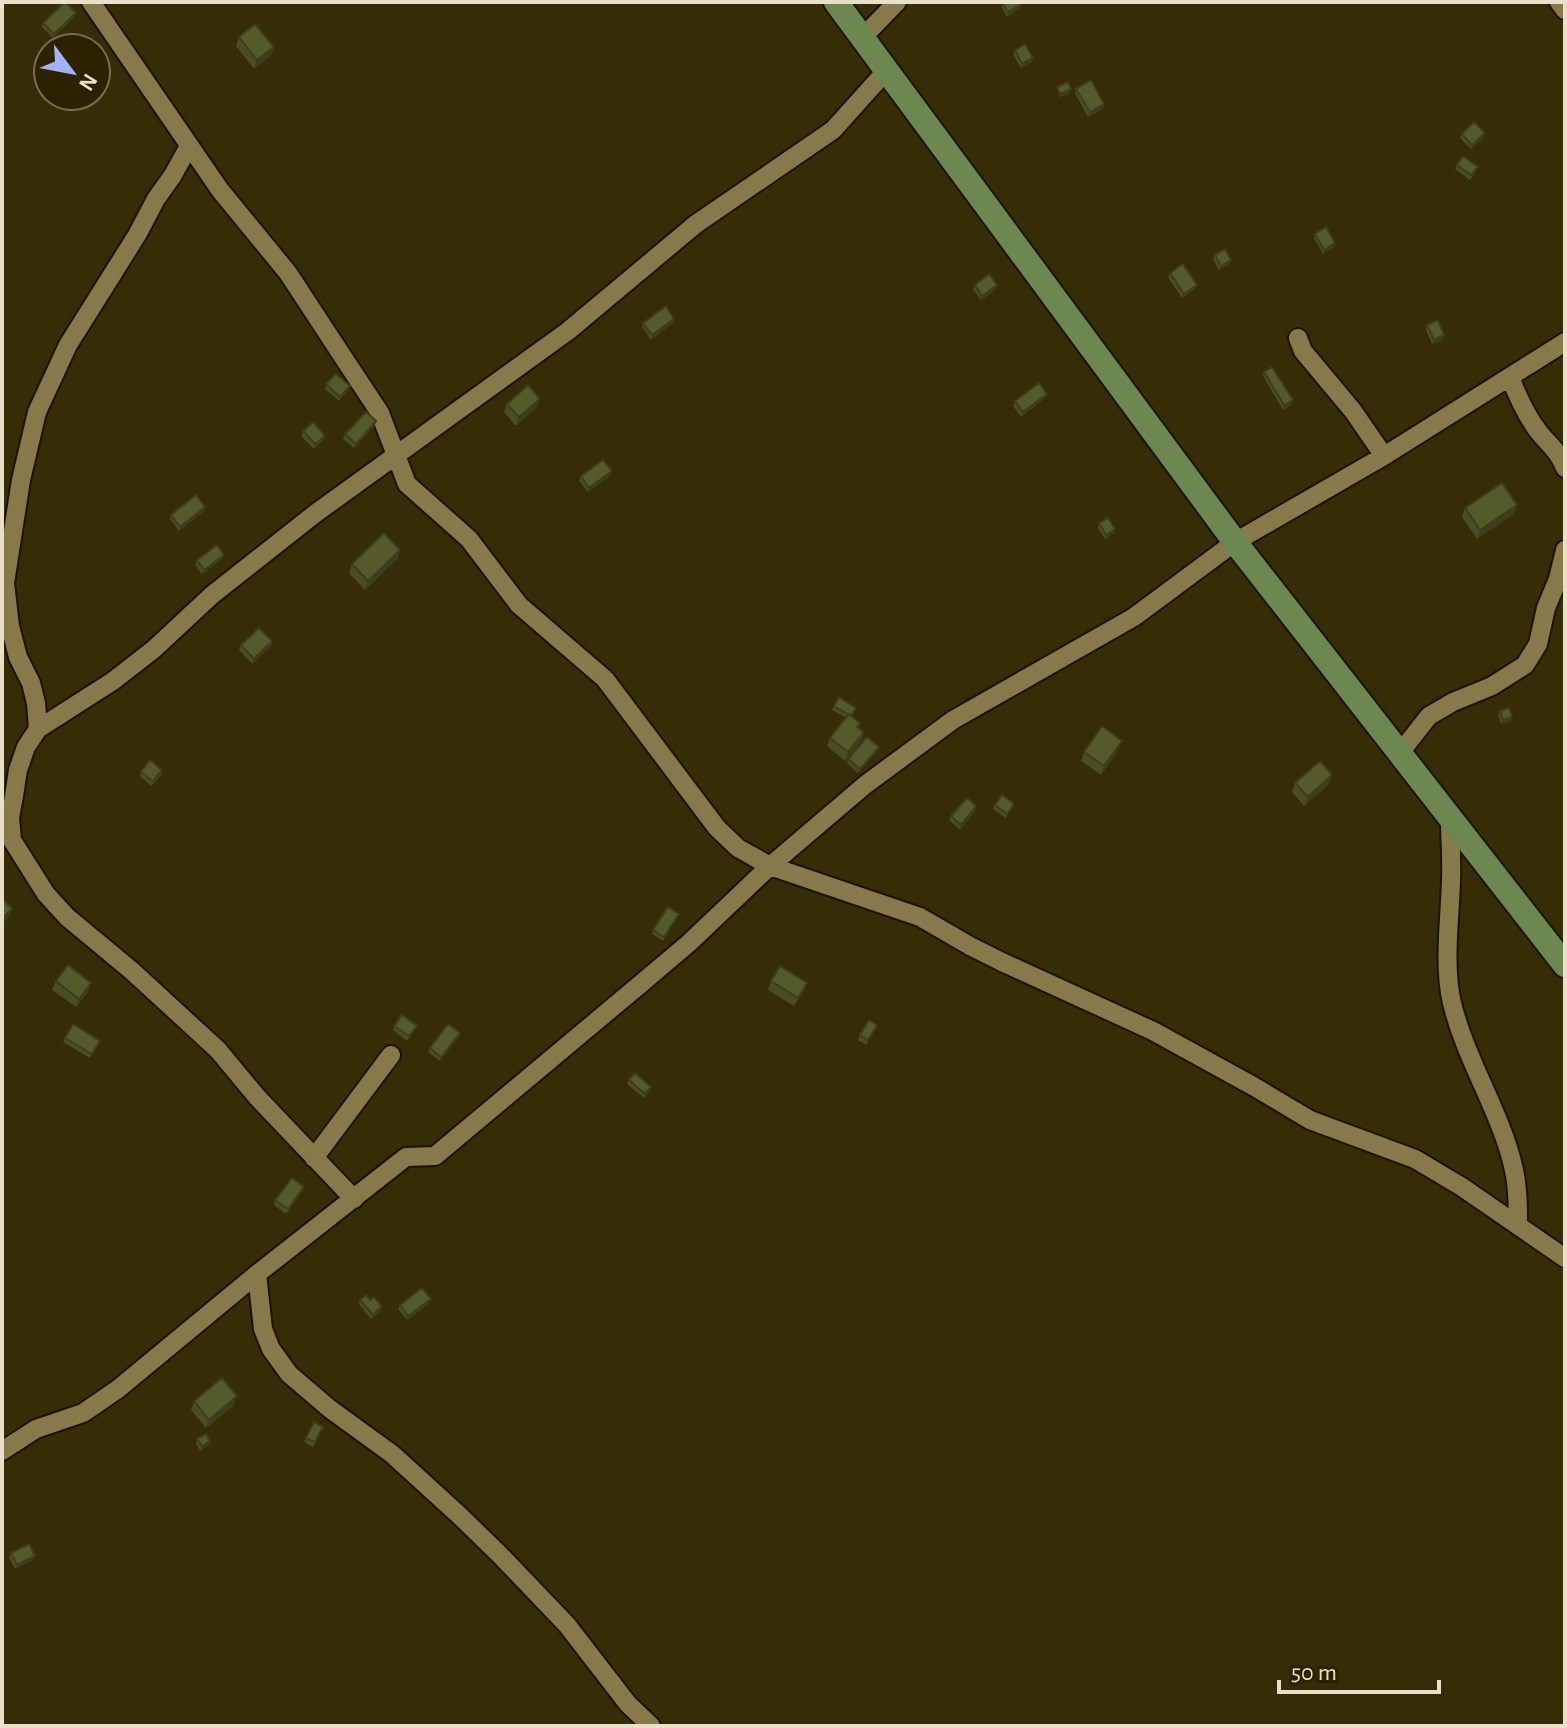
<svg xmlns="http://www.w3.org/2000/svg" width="1567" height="1728" viewBox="0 0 1567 1728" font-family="'Alegreya Sans',sans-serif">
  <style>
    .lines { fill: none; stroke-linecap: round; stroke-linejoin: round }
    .minor-casing { stroke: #1b1400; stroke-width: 22 }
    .secondary-casing { stroke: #1b1400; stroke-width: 28 }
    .minor { stroke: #877949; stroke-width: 18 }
    .secondary { stroke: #6d8751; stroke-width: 24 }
    .wall { fill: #494d24 }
    .shaded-wall { fill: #3c3f1d }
    .building { fill: #555a2a; stroke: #3c3f1d; stroke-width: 2 }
  </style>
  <rect width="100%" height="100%" fill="#362c05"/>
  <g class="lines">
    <!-- minor casing -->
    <g class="minor-casing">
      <path id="minor" d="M91,2L220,190L288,273L343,357L380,413L407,484L469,539L519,605L605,679L717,828L738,848L770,866L920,917L970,946L1002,962L1153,1031L1253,1086L1310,1120L1415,1159L1462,1187L1565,1258
        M1559,2L1565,10
        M862,38L897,2
        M1298,338L1303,351L1353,411L1384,456
        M1510,377C1517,395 1526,415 1538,431C1549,445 1558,450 1565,468
        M38,729L36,703L31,683L18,657L10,626L5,583L21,480L37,412L68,345L137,235L156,199L173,175L189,146
        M1399,754L1429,716L1453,702L1492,686L1525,665L1538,644L1546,608L1558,579L1565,550
        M1450,819C1450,839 1452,860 1451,880C1450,919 1443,965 1452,1003C1466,1061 1502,1114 1514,1170C1518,1188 1518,1207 1518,1226
        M314,1158L391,1055
        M354,1199L257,1097L218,1050L132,971L67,917L46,894L12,840L10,818L14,796L18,770L26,747L38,729L113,681L154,649L212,595L316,513L568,331L696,224L833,130L886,71
        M257,1274L263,1329L271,1349L289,1374L330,1409L392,1454L460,1516L500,1555L567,1625L628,1704L651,1726
        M2,1451L36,1429L83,1413L118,1389L257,1274L406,1157L435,1156L637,987L689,943L770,866L865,785L953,720L1134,617L1235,542L1384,456L1565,342"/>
    </g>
    <!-- secondary casing -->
    <g class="secondary-casing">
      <path id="secondary" d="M836,2L1235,542L1565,965"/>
    </g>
    <!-- minor -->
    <use href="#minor" class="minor"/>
    <!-- secondary -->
    <use href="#secondary" class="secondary"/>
  </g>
  <!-- wall -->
  <path class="wall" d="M1003,4L1020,8L1007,17L1002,8Z
    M74,17L53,38L42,27L43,23Z
    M239,37L271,55L254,69L236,46Z
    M1015,50L1033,58L1031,63L1021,68L1013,54Z
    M1076,89L1104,104L1103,108L1088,117L1075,93Z
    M1485,133L1483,138L1471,149L1460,138L1462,134Z
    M1457,165L1476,171L1470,180L1455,169Z
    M1315,234L1335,243L1334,247L1323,254L1314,238Z
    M1215,255L1230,264L1219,270L1213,259Z
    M1170,273L1195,289L1182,298L1168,277Z
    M975,285H997L995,290L981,300L973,289Z
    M643,323H673L651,340L642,327Z
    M1427,325L1443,340L1432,344L1426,330Z
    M1264,372L1291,405L1283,410L1263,376Z
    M326,384L350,386L348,390L339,401L325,389Z
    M1047,394L1045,398L1021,417L1013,406L1015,401Z
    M507,404L537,407L516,426L504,412Z
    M375,425L354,448L343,439L345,434Z
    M303,431L325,436L323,440L314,449L301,436Z
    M612,471L610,476L588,492L579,481L581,476Z
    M205,507L204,511L179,531L170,519L171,515Z
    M1465,508L1514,514L1477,539L1462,517Z
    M1099,523L1114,533L1105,539L1098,528Z
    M400,550L397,559L365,590L349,573L352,564Z
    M222,559L202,574L195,565L197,560Z
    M272,641L271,646L252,664L239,650L241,645Z
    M834,706L856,708L852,717L860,723L859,728L864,732L861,741L845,761L827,746L830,738L846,718L832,710Z
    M1500,711L1512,717L1510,721L1501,724L1498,715Z
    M879,747L877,751L858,773L847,763L848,759Z
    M1119,749L1101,775L1081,761L1084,752Z
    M162,770L161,775L151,786L140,776L141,772Z
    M1295,783L1329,784L1304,806L1292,792Z
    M1014,804L1006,818L993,809L995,805Z
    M975,811L960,830L949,820L951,816Z
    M679,914L663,941L652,934L653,930Z
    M56,981L88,992L76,1007L52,990Z
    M771,981L807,983L804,991L794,1006L768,990Z
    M877,1025L866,1045L858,1040L860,1035Z
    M394,1026L415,1030L407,1041L393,1030Z
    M458,1037L440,1061L428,1052L430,1048Z
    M65,1038L98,1045L90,1058L63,1042Z
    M629,1080L651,1087L649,1092L644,1098L627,1084Z
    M304,1187L302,1191L286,1214L274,1205L275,1200Z
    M360,1300H370L382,1306L381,1311L371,1319L359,1304Z
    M429,1304L407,1320L398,1309L400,1305Z
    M194,1401L234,1405L206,1428L191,1410Z
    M323,1427L313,1447L304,1442L306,1438Z
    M197,1439L210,1441L209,1445L200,1451L196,1443Z
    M11,1553L33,1560L15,1569L9,1558Z"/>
  <!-- shaded-wall -->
  <path class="shaded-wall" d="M1021,4L1020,8L1007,17L1008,12Z
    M76,13L74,17L53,38L54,34Z
    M274,47L271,55L254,69L257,60Z
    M1033,58L1031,63L1021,68L1022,64Z
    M1071,89L1070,93L1058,98L1060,94Z
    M1104,104L1103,108L1088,117L1090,112Z
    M1485,133L1483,138L1471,149L1472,145Z
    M1335,243L1334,247L1323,254L1324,250Z
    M1231,260L1230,264L1219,270L1221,266Z
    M997,285L995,290L981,300L982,296Z
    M1197,285L1195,289L1182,298L1184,294Z
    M674,319L673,323L651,340L652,335Z
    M1444,335L1443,340L1432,344L1434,340Z
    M1047,394L1045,398L1021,417L1023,412Z
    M540,399L537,407L516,426L519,417Z
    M1293,400L1291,405L1283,410L1284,405Z
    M376,421L375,425L354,448L356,444Z
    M325,436L323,440L314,449L315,444Z
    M612,471L610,476L588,492L589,488Z
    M1517,505L1514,514L1477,539L1480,530Z
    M205,507L204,511L179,531L180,527Z
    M1115,529L1114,533L1105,539L1106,535Z
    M400,550L397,559L365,590L368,581Z
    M224,555L222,559L202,574L204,570Z
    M272,641L271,646L252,664L254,659Z
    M1512,717L1510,721L1501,724L1503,720Z
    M864,732L861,741L845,761L848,752Z
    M1122,741L1119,749L1101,775L1104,766Z
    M879,747L877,751L858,773L860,769Z
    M1332,775L1329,784L1304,806L1308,797Z
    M976,806L975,811L960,830L961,825Z
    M12,909L9,917L2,924V919Z
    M91,983L88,992L76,1007L79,999Z
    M807,983L804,991L794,1006L798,998Z
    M460,1033L458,1037L440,1061L441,1057Z
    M431,1299L429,1304L407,1320L408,1316Z
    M382,1306L381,1311L371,1319L373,1315Z
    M237,1396L234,1405L206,1428L209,1420Z
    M210,1441L209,1445L200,1451L202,1446Z
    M35,1556L33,1560L15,1569L17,1565Z"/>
  <!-- building -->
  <path class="building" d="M65,2L76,13L54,34L43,23Z
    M1007,2H1020L1021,4L1008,12L1003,4Z
    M255,24L274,47L257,60L239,37Z
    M1025,44L1033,58L1022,64L1015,50Z
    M1091,80L1104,104L1090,112L1076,89Z
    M1068,82L1071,89L1060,94L1057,87Z
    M1474,122L1485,133L1472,145L1462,134Z
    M1463,156L1478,167L1471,175L1457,165Z
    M1326,227L1335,243L1324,250L1315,234Z
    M1225,249L1231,260L1221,266L1215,255Z
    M1183,264L1197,285L1184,294L1170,273Z
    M989,274L997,285L982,296L975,285Z
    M666,306L674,319L652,335L643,323Z
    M1438,320L1444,335L1434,340L1427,325Z
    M1272,367L1293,400L1284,405L1264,372Z
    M336,374L350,386L340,397L326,384Z
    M1039,383L1047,394L1023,412L1015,401Z
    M528,385L540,399L519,417L507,404Z
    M366,412L376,421L356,444L345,434Z
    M313,422L325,436L315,444L303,431Z
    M603,460L612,471L589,488L581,476Z
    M1502,483L1517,505L1480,530L1465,508Z
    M196,495L205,507L180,527L171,515Z
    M1108,518L1115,529L1106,535L1099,523Z
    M384,533L400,550L368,581L352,564Z
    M217,545L224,555L204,570L197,560Z
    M259,628L272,641L254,659L241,645Z
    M839,697L856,708L851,716L834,706Z
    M1509,708L1512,717L1503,720L1500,711Z
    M849,714L860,723L857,727L864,732L848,752L830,738Z
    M1102,726L1122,741L1104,766L1084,752Z
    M867,737L879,747L860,769L848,759Z
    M150,760L162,770L153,781L141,772Z
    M1320,761L1332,775L1308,797L1295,783Z
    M1002,795L1014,804L1007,814L995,805Z
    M967,798L976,806L961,825L951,816Z
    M2,898L12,909L2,919Z
    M668,907L679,914L664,937L653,930Z
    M68,965L91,983L79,999L56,981Z
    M780,966L807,983L798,998L771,981Z
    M402,1015L417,1026L409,1036L394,1026Z
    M869,1020L877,1025L868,1040L860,1035Z
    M73,1024L100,1041L92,1054L65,1038Z
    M448,1024L460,1033L441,1057L430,1048Z
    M635,1073L651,1087L645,1094L629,1080Z
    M292,1178L304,1187L288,1209L275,1200Z
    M422,1288L431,1299L408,1316L400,1305Z
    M366,1295L370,1300L374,1297L382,1306L373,1315L360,1300Z
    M222,1378L237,1396L209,1420L194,1401Z
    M314,1422L323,1427L315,1442L306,1438Z
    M206,1434L210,1441L202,1446L197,1439Z
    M29,1544L35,1556L17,1565L11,1553Z"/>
  <!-- border -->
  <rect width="1567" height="1728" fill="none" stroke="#e8e1c8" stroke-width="8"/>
  <!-- north arrow -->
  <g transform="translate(72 72) rotate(122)"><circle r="38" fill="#2c2200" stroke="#776e50" stroke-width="2"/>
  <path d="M0-6L14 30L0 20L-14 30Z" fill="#a2b2fd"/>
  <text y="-12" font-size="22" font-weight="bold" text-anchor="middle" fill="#e8e1c8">N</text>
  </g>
  <!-- scale -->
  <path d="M1279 1680v12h160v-12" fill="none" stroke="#e8e1c8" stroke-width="4"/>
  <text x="1291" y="1680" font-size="24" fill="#e8e1c8" stroke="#2c2200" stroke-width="6" paint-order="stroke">50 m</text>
</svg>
